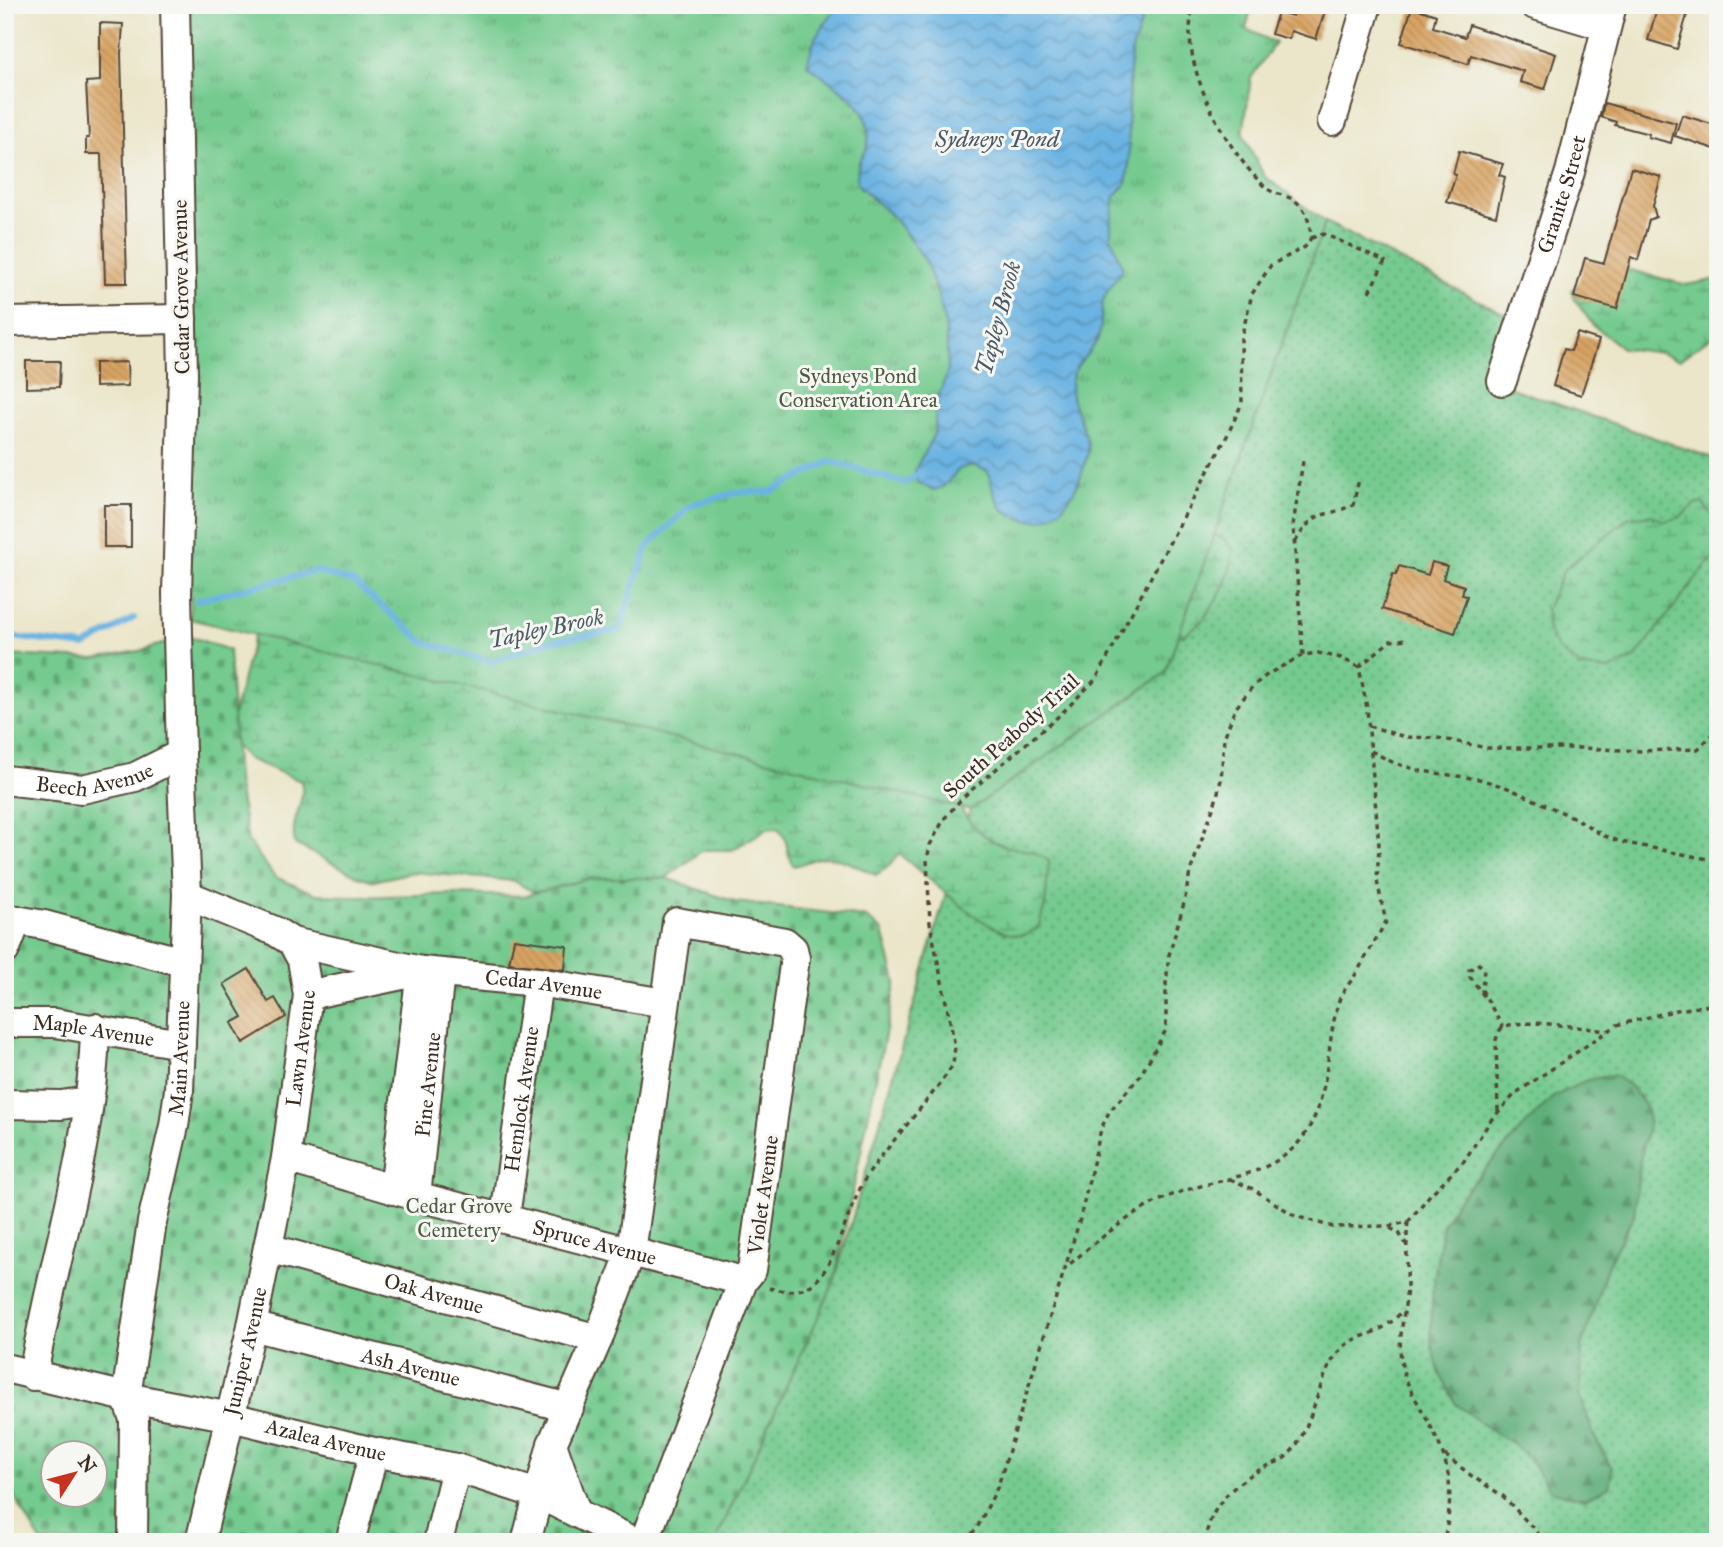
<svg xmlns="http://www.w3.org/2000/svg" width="1723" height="1547" font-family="'IM FELL Great Primer',serif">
<defs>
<pattern id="grass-dots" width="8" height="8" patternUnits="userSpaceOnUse" patternTransform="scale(1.75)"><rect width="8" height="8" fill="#74ca8f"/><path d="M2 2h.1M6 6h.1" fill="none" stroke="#60a474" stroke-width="1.8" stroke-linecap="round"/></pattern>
<pattern id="forest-firs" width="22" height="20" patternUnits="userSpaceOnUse" patternTransform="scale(1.75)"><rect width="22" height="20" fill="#5fae7a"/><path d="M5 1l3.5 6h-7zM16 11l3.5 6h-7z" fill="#508e63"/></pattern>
<pattern id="wetland-marsh" width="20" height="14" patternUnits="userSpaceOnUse" patternTransform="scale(1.75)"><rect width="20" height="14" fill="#74ca8f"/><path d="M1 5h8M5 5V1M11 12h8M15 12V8" fill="none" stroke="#60a474"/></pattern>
<pattern id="cemetery-stones" width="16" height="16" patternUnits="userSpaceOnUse" patternTransform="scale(1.75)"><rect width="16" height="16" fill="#74ca8f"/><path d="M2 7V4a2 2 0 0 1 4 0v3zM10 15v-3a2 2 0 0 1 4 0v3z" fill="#60a474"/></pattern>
<pattern id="park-tufts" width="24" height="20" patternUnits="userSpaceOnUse" patternTransform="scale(1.75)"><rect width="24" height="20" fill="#74ca8f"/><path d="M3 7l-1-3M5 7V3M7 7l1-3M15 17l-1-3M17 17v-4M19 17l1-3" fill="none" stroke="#60a474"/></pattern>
<pattern id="water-waves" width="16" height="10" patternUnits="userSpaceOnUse" patternTransform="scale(1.75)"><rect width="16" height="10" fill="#6ab3e2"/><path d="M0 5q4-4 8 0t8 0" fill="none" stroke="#5892b7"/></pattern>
<pattern id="building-back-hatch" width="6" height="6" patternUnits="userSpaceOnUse" patternTransform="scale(1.75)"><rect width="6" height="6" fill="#d9a463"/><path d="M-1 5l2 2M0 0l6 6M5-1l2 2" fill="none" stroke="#b18651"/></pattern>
</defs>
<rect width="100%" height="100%" fill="#f6f6f2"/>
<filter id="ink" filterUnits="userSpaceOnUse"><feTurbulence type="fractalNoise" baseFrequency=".0143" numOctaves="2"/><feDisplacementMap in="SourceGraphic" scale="14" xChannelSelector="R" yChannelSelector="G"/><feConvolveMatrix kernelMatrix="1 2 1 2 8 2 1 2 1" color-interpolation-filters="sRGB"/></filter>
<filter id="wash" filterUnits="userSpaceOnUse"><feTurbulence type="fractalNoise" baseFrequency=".00686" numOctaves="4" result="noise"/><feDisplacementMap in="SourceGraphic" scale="28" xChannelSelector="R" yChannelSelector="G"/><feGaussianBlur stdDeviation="1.57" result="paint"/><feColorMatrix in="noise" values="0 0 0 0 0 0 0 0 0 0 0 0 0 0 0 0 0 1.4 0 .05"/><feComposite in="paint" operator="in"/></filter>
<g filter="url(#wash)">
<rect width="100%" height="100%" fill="#ebe6ca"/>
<path fill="url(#grass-dots)" stroke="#587a56" stroke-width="2" d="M1325 222 1507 315 1488 380 1718 460V1542H715L834 1282 970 810 1165 673Z"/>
<path fill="url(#forest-firs)" stroke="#4d6c4c" stroke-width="2" d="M1614 1075 1630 1086 1646 1106 1649 1123 1639 1165 1634 1215 1608 1264 1582 1346 1580 1396 1595 1438 1612 1468 1609 1487 1584 1499 1550 1490 1531 1461 1512 1443 1494 1433 1456 1404 1440 1374 1431 1343 1432 1299 1438 1251 1443 1224 1458 1199 1525 1125 1553 1097 1587 1080Z"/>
<path fill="url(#wetland-marsh)" stroke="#587a56" stroke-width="2" d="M360 5H649L1201 527 1224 539 1233 549 1230 571 1218 598 1201 622 1184 635 1102 652 947 782C959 810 977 839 1009 847 1029 853 1028 846 1049 861L1045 905 1038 928C1033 930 1027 935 1023 935 992 941 924 873 899 854L889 866 876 875C859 868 838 854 819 858 809 860 803 865 793 866 785 852 791 844 778 828L767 829 732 850H703L647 892 549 901 514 881 413 872 374 881 358 876 295 844C289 818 307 803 301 781L248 759 232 743 231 724 254 635 249 626Z
M1630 270 1686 285 1718 279V332L1679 360 1661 353 1622 348 1593 325 1575 300 1572 290 1586 279Z
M1702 503 1718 521V554L1707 564 1635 658 1610 670 1582 668 1560 651 1548 632 1546 609 1564 570 1628 518 1652 515 1663 521 1679 518 1695 504Z"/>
<path fill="url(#cemetery-stones)" stroke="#587a56" stroke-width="2" fill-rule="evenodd" d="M189 636 229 650 237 781 248 841 275 877 316 894 355 897 453 894 524 896 591 878H666L735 902 865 917 883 931 896 982 834 1282 715 1542H41L5 1481V655L94 659 139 651ZM52 1452H94V1494H52Z"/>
<path fill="url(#park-tufts)" stroke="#587a56" stroke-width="2" d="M190 5H1252L1246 29 1275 43 1251 78 1243 134 1264 176 1325 222 1165 673 970 810 190 619 193 266Z"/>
<path fill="url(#water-waves)" stroke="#526e80" stroke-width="2" d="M838 5H1140L1142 20 1131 54 1128 109 1129 164 1126 183 1115 197 1111 222V236L1123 269C1117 278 1106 290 1103 301 1100 313 1103 326 1098 338 1092 353 1076 361 1072 378 1067 401 1084 423 1088 445 1090 451 1086 459 1084 466 1075 498 1052 533 1013 516 995 508 993 488 988 471L972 465 959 469 943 487 934 490 918 483 915 470 935 432 936 404 948 370 946 330 938 295 925 260 894 218 857 184C857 177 857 168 859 162 861 157 865 153 867 147 877 103 834 88 807 64L815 38Z"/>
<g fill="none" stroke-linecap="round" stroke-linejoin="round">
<path stroke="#6ab3e2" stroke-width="6" d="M197 600 316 571 353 582 424 642 491 662 546 642 619 630 648 546 691 505 737 492H770L831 461 905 483 923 471
M5 636 85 646 134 618"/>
</g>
<g id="blocks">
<path fill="url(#building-back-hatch)" d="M1297 5H1327L1316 39 1291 31 1289 39 1271 34 1278 12 1293 16Z
M1658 5H1690L1677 49 1648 40Z
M1412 7 1436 15 1433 27 1465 37 1469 25 1556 54 1545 89 1520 82 1523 71 1471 55 1468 64 1401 43Z
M100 23 123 24 121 54 127 283H105L101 154H86V138H89L86 82 100 81Z
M1604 103 1676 123 1671 143 1648 137 1649 134 1615 125 1616 122 1601 117Z
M1682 115 1718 126V150L1675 136Z
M1459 151 1503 164 1499 175 1505 177 1496 216 1447 202 1456 175 1453 174Z
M1631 168 1661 177 1653 206 1656 217 1649 220 1638 260 1631 257 1617 309 1574 297 1585 258 1604 263Z
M1577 333 1599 340 1581 395 1553 386 1564 349 1571 351Z
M26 361H60L59 387 26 388Z
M127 362 128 386 95 387V363Z
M104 505H131V547H104Z
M1432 562 1447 566 1443 579 1464 586 1462 595 1467 596 1455 633 1382 609 1393 574 1396 575 1399 566 1428 575Z
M514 939 567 946 565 970 509 963Z
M249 969 268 1002 275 998 286 1017 243 1043 232 1023 243 1017 224 984Z"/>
</g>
</g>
<g filter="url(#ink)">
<use href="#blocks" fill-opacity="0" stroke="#554638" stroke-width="2"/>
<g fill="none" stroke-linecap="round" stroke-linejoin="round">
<g stroke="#554638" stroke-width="32">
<g id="minor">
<path d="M1535 5 1605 26"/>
<path d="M1332 121 1367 5"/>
<path d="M5 322 182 319"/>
<path id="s1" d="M1502 381 1570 172 1612 5"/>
<path id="s2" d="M5 780 82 789 135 777 181 754"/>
<path id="s3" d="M187 895 275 931 292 942 421 971 538 982 665 1003"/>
<path d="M5 918 44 925 183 962"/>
<path d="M5 950 17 920"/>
<path d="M308 995 411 973"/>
<path id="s4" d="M5 1023H55L181 1044"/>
<path d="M5 1104 61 1105 88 1101"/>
<path id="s5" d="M286 1158 416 1196 743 1281"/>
<path d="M394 1190 421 971"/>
<path id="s6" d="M416 1196 440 973"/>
<path id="s7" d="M505 1217 538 982"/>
<path id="s8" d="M268 1248 598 1339"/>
<path id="s9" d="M252 1326 569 1408"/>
<path id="s10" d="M5 1368 126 1397 231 1417 374 1452 456 1468 538 1494 635 1542"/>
<path d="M33 1376C52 1260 93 1146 95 1028"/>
<path d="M552 1444 576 1512"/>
<path id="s11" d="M133 1542 134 1419 126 1397 152 1222 174 1126 179 1090 187 895 181 754 177 594 183 374 175 5"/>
<path id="s12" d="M200 1542 252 1326 286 1158 308 995 302 960 292 942"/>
<path d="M350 1542 374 1452"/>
<path d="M438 1542 456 1468"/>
<path d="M526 1542 552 1444 598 1339 631 1252 677 922 785 942 793 949 795 958 752 1270 743 1281 644 1542"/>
</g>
</g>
<path stroke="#554638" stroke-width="3.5" stroke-dasharray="5 5" stroke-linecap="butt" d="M1311 238 1324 234 1385 261 1368 294
M1295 542C1318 506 1320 520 1353 505L1359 479
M1303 655 1293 525 1303 461
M1359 667 1390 641 1407 639
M1369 726 1405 737 1438 738 1487 748H1581L1641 751 1698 749 1718 729
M1371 751 1394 763 1421 771 1479 779 1508 788 1577 819 1602 835 1621 842 1718 861
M1484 996 1470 977 1469 970 1479 964 1484 969 1482 990 1503 1028
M1498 1111 1496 1040C1497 1037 1498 1033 1500 1030 1513 1015 1587 1029 1607 1031
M1230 1179 1253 1189 1295 1216 1333 1227 1389 1226 1408 1222 1429 1196 1464 1161 1491 1120 1516 1093 1617 1025 1677 1010 1718 1004
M1408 1222C1405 1247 1409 1272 1406 1297 1404 1320 1397 1342 1402 1366 1405 1383 1416 1399 1424 1414 1451 1462 1455 1487 1444 1542
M1390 1228 1399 1233 1406 1244
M769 1288C783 1292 804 1293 815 1282 837 1262 848 1206 867 1176 894 1137 927 1104 953 1065L955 1046 930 923 927 860 930 845 944 819 962 798 1061 714 1096 679 1227 436 1242 403 1241 338 1252 294 1271 265 1305 247 1311 238C1310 220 1305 202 1285 196 1276 193 1269 192 1262 184 1228 150 1193 87 1190 37 1190 27 1191 16 1191 5
M1445 1455 1473 1477 1503 1496 1546 1542
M965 1542 977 1528 998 1486 1080 1219 1101 1129 1109 1112 1140 1076 1166 1030V983L1169 955 1184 903 1190 872 1216 800 1221 780 1224 738 1235 709 1253 686 1268 674 1303 655 1318 653 1341 658 1359 667 1367 708 1379 845 1377 881 1386 922C1375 940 1365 959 1354 977 1348 985 1340 995 1338 1004 1325 1048 1331 1099 1303 1137 1271 1180 1215 1177 1170 1196 1130 1212 1097 1241 1065 1268
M1205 1542C1209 1507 1232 1485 1261 1469 1270 1464 1282 1462 1289 1454 1315 1428 1316 1376 1341 1349 1351 1339 1362 1337 1374 1332 1386 1327 1395 1320 1403 1310"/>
<use href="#minor" stroke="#fff" stroke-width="28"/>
</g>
</g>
<g text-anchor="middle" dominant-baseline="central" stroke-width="6" stroke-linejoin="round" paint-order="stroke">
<g font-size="21" fill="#3b2a1e" stroke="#f6f6f2">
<text stroke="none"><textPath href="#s1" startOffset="196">Granite Street</textPath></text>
<text transform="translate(181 287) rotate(-91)">Cedar Grove Avenue</text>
<text transform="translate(1011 736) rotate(-42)">South Peabody Trail</text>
<text stroke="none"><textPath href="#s2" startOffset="91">Beech Avenue</textPath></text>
<text stroke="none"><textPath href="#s3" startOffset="371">Cedar Avenue</textPath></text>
<text stroke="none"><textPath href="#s4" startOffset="89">Maple Avenue</textPath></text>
<text stroke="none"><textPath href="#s12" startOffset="504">Lawn Avenue</textPath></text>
<text stroke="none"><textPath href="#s11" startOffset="490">Main Avenue</textPath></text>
<text stroke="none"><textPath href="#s6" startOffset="112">Pine Avenue</textPath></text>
<text stroke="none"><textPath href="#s7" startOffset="119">Hemlock Avenue</textPath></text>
<text transform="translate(763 1195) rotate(-82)">Violet Avenue</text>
<text stroke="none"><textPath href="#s5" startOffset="320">Spruce Avenue</textPath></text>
<text stroke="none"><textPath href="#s8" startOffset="172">Oak Avenue</textPath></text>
<text stroke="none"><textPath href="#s12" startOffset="196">Juniper Avenue</textPath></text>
<text stroke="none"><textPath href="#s9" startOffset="164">Ash Avenue</textPath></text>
<text stroke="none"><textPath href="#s10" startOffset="329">Azalea Avenue</textPath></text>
</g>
<g font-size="21" fill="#4c5a40" stroke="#f6f6f2">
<text x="858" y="376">Sydneys Pond<tspan x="858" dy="24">Conservation Area</tspan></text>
<text x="459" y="1206">Cedar Grove<tspan x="459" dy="24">Cemetery</tspan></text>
</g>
<g font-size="23" font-style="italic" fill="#4b5a63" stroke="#f6f6f2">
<text x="997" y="139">Sydneys Pond</text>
<text transform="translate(998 318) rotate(-75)">Tapley Brook</text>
<text transform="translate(546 628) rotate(-12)">Tapley Brook</text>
</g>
</g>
<rect width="1723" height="1547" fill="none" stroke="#f6f6f2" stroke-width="28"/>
<g transform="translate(74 1474) rotate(54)"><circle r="33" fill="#f6f6f2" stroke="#aba49d" stroke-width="2"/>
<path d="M0-5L12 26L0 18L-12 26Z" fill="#c8321e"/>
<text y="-10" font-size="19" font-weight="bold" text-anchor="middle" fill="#3b2a1e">N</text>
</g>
</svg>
